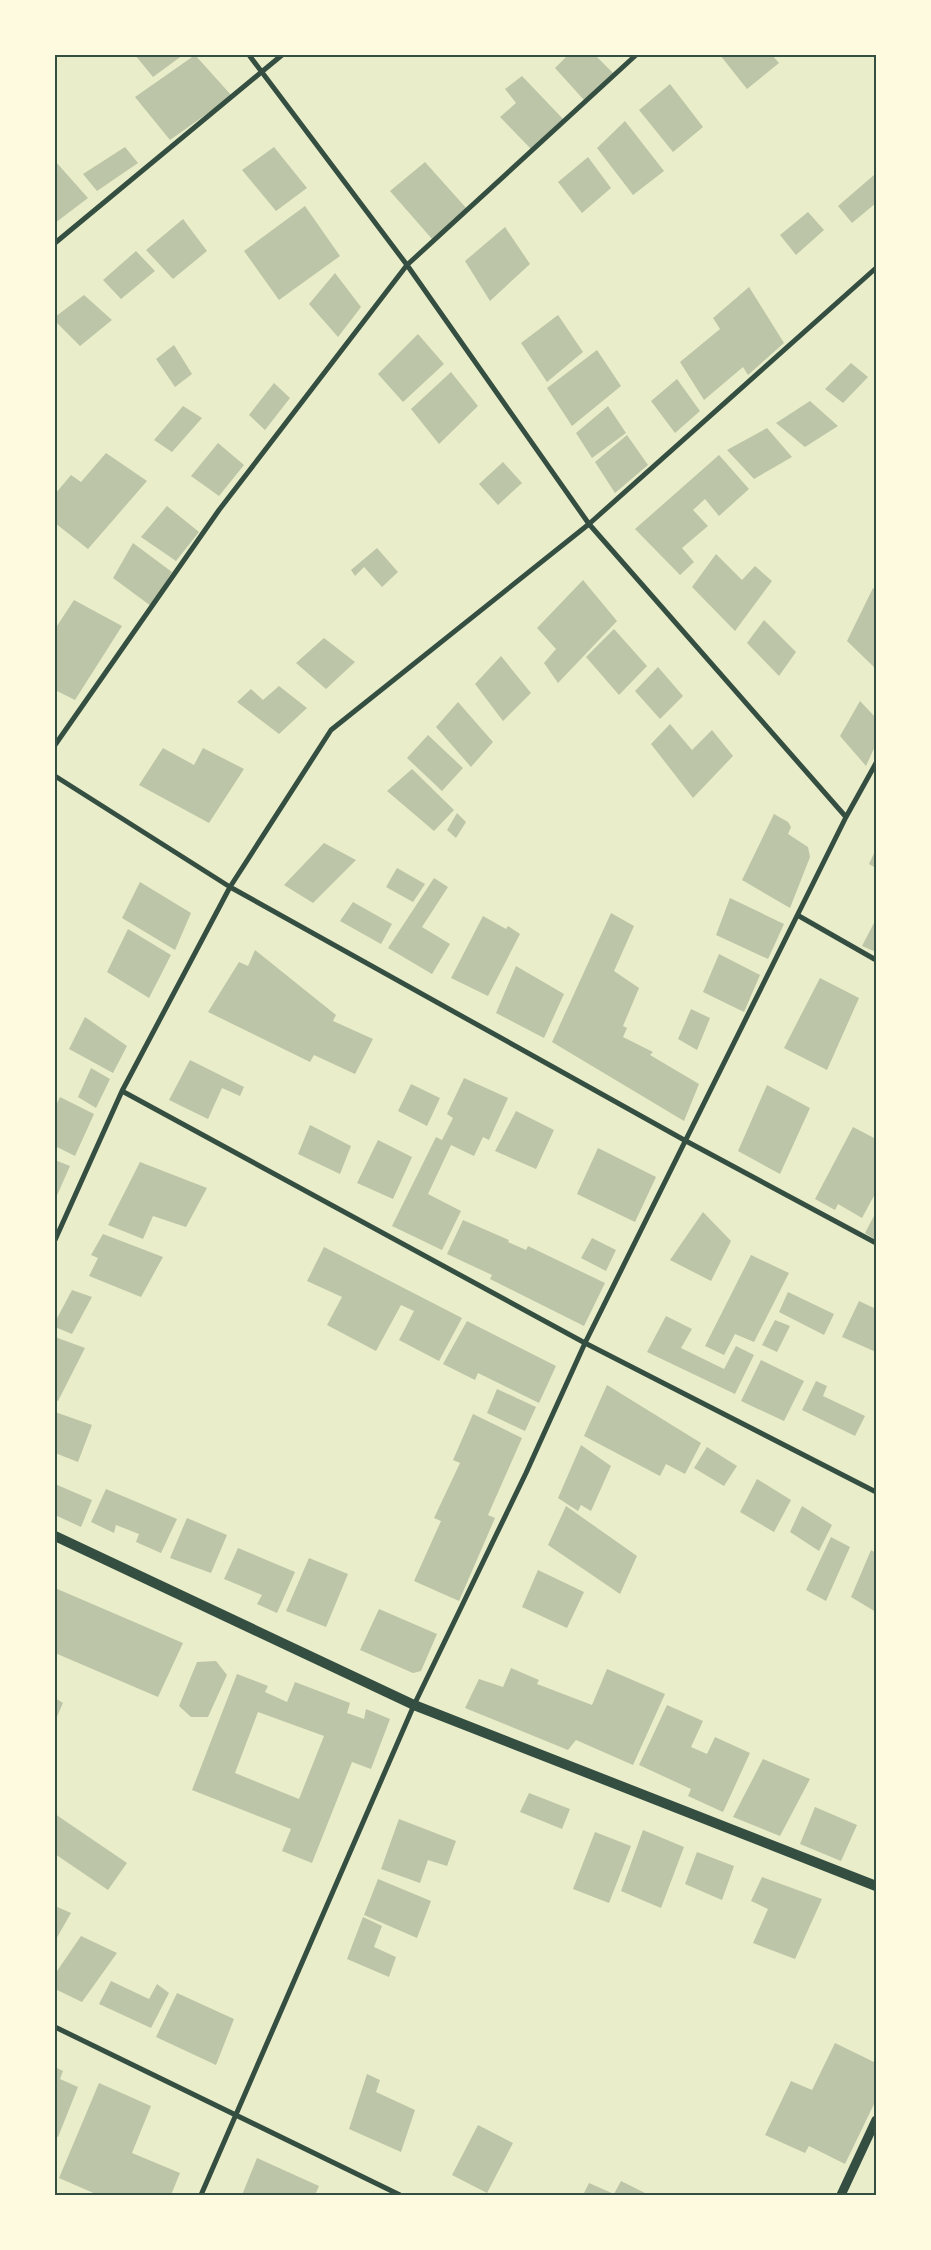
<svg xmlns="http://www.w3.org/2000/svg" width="931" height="2250" font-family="'Public Sans',sans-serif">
<rect width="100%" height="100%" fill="#e9edc9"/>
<path fill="#bcc5a7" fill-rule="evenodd" d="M135 55H183L153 77Z
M195 55 232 96 170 140 135 97Z
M568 55H595L614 74 584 100 555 68Z
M720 55H772L779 63 747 89Z
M522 76 563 119 531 149 500 117 516 103 505 89Z
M670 84 703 127 673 152 639 110Z
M625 121 664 171 633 195 597 148Z
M125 147 138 163 97 191 83 174Z
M274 147 307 188 276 211 242 170Z
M588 157 611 188 582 213 558 182Z
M55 161 88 198 55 223Z
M425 162 467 209 432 239 390 191Z
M874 175 876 178V203L852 223 838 206Z
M305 206 340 256 279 300 244 251Z
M808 212 824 230 796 255 780 235Z
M183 219 207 251 173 279 146 250Z
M505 227 530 264 490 301 465 261Z
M136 251 155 271 121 299 103 280Z
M335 273 361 307 338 337 309 304Z
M749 287 784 343 748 375 743 367 704 400 680 362 720 329 713 318Z
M84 295 112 320 80 346 55 321V317Z
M558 315 583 352 547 382 521 343Z
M418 334 444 364 403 402 378 374Z
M174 345 192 374 175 387 156 359Z
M597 350 621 386 572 426 547 388Z
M851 363 868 377 843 403 825 389Z
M451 372 478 406 439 444 411 409Z
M677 379 700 411 675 433 651 401Z
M274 383 290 398 265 430 249 415Z
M810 401 838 426 805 447 776 423Z
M183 406 202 418 172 452 154 440Z
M608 406 626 433 592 458 576 433Z
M767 428 792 457 754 479 727 450Z
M627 435 648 465 615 493 595 462Z
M218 443 244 465 219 496 191 476Z
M106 453 147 481 88 549 55 523V494L71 475 81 482Z
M719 455 749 489 719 516 705 499 693 510 708 526 682 548 694 562 680 575 635 529Z
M503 462 522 483 498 505 479 484Z
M167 506 199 532 176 561 141 537Z
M133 543 172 572 151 606 113 578Z
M377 548 398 572 382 587 364 567 355 576 351 570Z
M716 554 742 580 755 566 772 581 735 631 692 587Z
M583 580 617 621 558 683 544 663 556 649 537 628Z
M873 588 876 590V669L847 641Z
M74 600 122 626 75 700 55 690V629Z
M764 620 796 652 779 676 747 643Z
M614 629 647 666 619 695 586 657Z
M324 638 355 662 326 689 296 663Z
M501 656 531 693 503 721 475 684Z
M658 667 683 696 660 719 635 691Z
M279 686 307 708 279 734 237 702 251 689 263 700Z
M860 701 876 718V744L866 766 840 736Z
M458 702 493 742 471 767 436 727Z
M670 724 692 750 712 730 733 756 693 798 651 744Z
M428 735 463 768 442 791 407 758Z
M163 748 194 765 203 748 244 769 209 823 139 785Z
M412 769 454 810 434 831 387 791Z
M457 813 466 822 456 838 447 830Z
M774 814 788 822 791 827 788 834 808 847 810 857 790 908 742 880Z
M324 843 356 860 313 903 284 885Z
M876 849V868L869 864Z
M397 868 425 884 413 902 386 887Z
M434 878 448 887 422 927 450 944 432 974 388 948Z
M140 882 191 913 175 950 122 918Z
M730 898 784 924 768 959 716 935Z
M353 902 392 924 381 944 340 921Z
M611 913 634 926 614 971 639 988 623 1026 627 1028 623 1037 653 1052 650 1055 699 1084 684 1121 552 1042Z
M483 916 506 929 508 926 520 934 488 996 451 978Z
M876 919V952L862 946Z
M128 929 171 955 149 998 107 972Z
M255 950 336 1015 333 1021 373 1039 355 1074 314 1055 310 1062 208 1012 239 962 248 966Z
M719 954 760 975 744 1012 703 992Z
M516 966 564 994 544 1038 496 1013Z
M820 978 859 998 827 1070 784 1048Z
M691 1009 710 1018 697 1050 678 1039Z
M85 1017 127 1046 113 1073 69 1049Z
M190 1060 244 1087 240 1096 222 1088 208 1119 169 1100Z
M91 1068 110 1079 96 1108 78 1097Z
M464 1078 508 1098 489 1140 483 1137 474 1156 451 1145 428 1194 461 1211 442 1250 392 1226 436 1137 442 1140 453 1118 447 1114Z
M411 1084 440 1098 427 1126 398 1111Z
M767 1085 810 1108 780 1174 738 1151Z
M60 1097 94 1114 75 1156 55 1146V1107Z
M516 1111 554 1130 536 1169 495 1151Z
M310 1125 351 1146 340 1174 298 1154Z
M853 1127 876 1139V1192L862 1218 838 1204 835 1210 815 1199Z
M378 1140 412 1157 393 1199 357 1183Z
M598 1148 656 1177 635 1222 577 1194Z
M55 1160 70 1166 55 1200Z
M140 1162 207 1188 186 1227 153 1216 143 1239 108 1225Z
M703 1212 731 1241 711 1281 670 1260Z
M876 1212V1240L865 1233Z
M463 1220 509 1240 508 1242 526 1250 528 1246 605 1283 584 1326 490 1279 492 1275 447 1254Z
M103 1234 163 1257 141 1297 89 1276 98 1258 91 1255Z
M592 1238 616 1250 606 1271 581 1258Z
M324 1247 462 1318 439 1361 399 1340 414 1311 401 1305 376 1351 327 1325 342 1297 307 1281Z
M751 1255 789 1273 754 1342 735 1334 724 1355 705 1346Z
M72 1290 92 1297 72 1334 55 1327V1322Z
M788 1292 834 1314 824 1335 779 1312Z
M859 1301 876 1309V1352L842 1337Z
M666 1316 692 1329 681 1348 724 1369 736 1346 754 1355 735 1394 647 1352Z
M775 1320 790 1326 777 1352 762 1345Z
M467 1321 556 1366 539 1403 478 1373 475 1380 443 1364Z
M55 1337 85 1348 58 1401 55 1400Z
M761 1360 804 1381 784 1421 741 1401Z
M816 1381 827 1386 823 1396 865 1416 855 1436 802 1410Z
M607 1385 701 1443 685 1474 666 1464 660 1476 584 1436Z
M497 1389 536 1407 525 1431 487 1413Z
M55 1412 92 1425 78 1462 55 1453Z
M473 1414 522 1438 488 1515 495 1518 459 1601 414 1581 441 1521 434 1518 460 1463 453 1460Z
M581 1445 611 1466 591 1511 581 1505 578 1511 558 1498Z
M707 1447 737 1466 724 1486 694 1468Z
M757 1479 791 1500 774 1532 740 1512Z
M55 1484 92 1500 81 1527 55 1515Z
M106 1489 177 1519 161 1553 136 1542 139 1534 116 1525 114 1533 91 1522Z
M566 1506 637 1556 620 1594 548 1545Z
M802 1506 832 1525 819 1551 790 1532Z
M187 1518 227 1535 211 1573 170 1558Z
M831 1537 850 1547 826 1601 806 1590Z
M238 1548 295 1572 277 1613 257 1604 262 1595 224 1579Z
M871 1550 876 1553V1612L851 1597Z
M309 1558 348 1574 326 1627 286 1611Z
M538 1570 584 1592 567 1628 522 1607Z
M55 1588 183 1643 158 1697 55 1653Z
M379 1609 437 1634 421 1671 413 1673 360 1650Z
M216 1661 227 1675 208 1717H191L179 1706 197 1662Z
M511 1668 539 1680 537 1684 592 1705 607 1669 665 1694 633 1765 576 1740 568 1750 465 1708 479 1679 503 1687Z
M237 1674 268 1686 265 1692 287 1702 295 1682 350 1703 347 1713 364 1719 366 1709 390 1719 371 1769 352 1762 312 1863 282 1851 291 1829 192 1790ZM258 1712 324 1736 299 1799 235 1773Z
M55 1698 63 1703 55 1721Z
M667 1705 703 1721 691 1747 707 1754 715 1737 750 1753 723 1812 688 1796 691 1789 639 1765Z
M763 1759 810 1779 780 1836 733 1817Z
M529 1793 570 1809 562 1829 520 1812Z
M815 1807 857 1825 841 1861 800 1844Z
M55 1814 127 1863 108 1890 55 1854Z
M399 1819 456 1841 447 1866 428 1860 420 1883 381 1869Z
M643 1830 684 1847 661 1908 621 1891Z
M595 1832 631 1846 609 1903 573 1889Z
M697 1852 734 1866 722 1900 685 1884Z
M762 1877 822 1899 795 1959 753 1943 768 1909 751 1901Z
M378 1879 431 1901 417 1938 364 1915Z
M55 1906 71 1913 55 1941Z
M363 1917 382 1926 374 1947 396 1957 389 1977 347 1959Z
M81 1936 117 1953 82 2002 55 1989V1974Z
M111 1981 149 1999 157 1984 169 1993 151 2028 99 2004Z
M177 1993 234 2019 216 2065 156 2037Z
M835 2043 876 2063V2100L845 2164 809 2146 805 2153 765 2135 791 2081 812 2090Z
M55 2067 63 2071 60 2079 78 2087 58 2137 55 2136Z
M367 2074 380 2080 376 2092 415 2110 401 2152 349 2129Z
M99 2083 151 2106 132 2153 180 2173 171 2195H98L59 2178Z
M478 2125 513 2143 487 2193 452 2175Z
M257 2158 319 2186 315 2195H242Z
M621 2181 649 2195H583L589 2183 614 2194Z"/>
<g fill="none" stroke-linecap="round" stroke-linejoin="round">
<path stroke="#344e41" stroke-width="5" d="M249 55 407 265 589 524 846 817
M55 243 282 55
M55 745 219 510 407 265 636 55
M55 776 230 887 686 1141 876 1243
M799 916 876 960
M122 1091 585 1343 876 1492
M55 1240 122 1091 230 887 331 730 589 524 876 268
M55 2027 400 2195
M201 2195 414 1705 526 1473 585 1343 846 817 876 763"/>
<path stroke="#344e41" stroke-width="9" d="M841 2195 876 2120"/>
<path stroke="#344e41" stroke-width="10" d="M55 1536 414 1705 876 1886"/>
</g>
<rect width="931" height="2250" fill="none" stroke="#fefae0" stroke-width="112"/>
<rect x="56" y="56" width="819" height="2138" fill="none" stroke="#344e41" stroke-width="2"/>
</svg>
